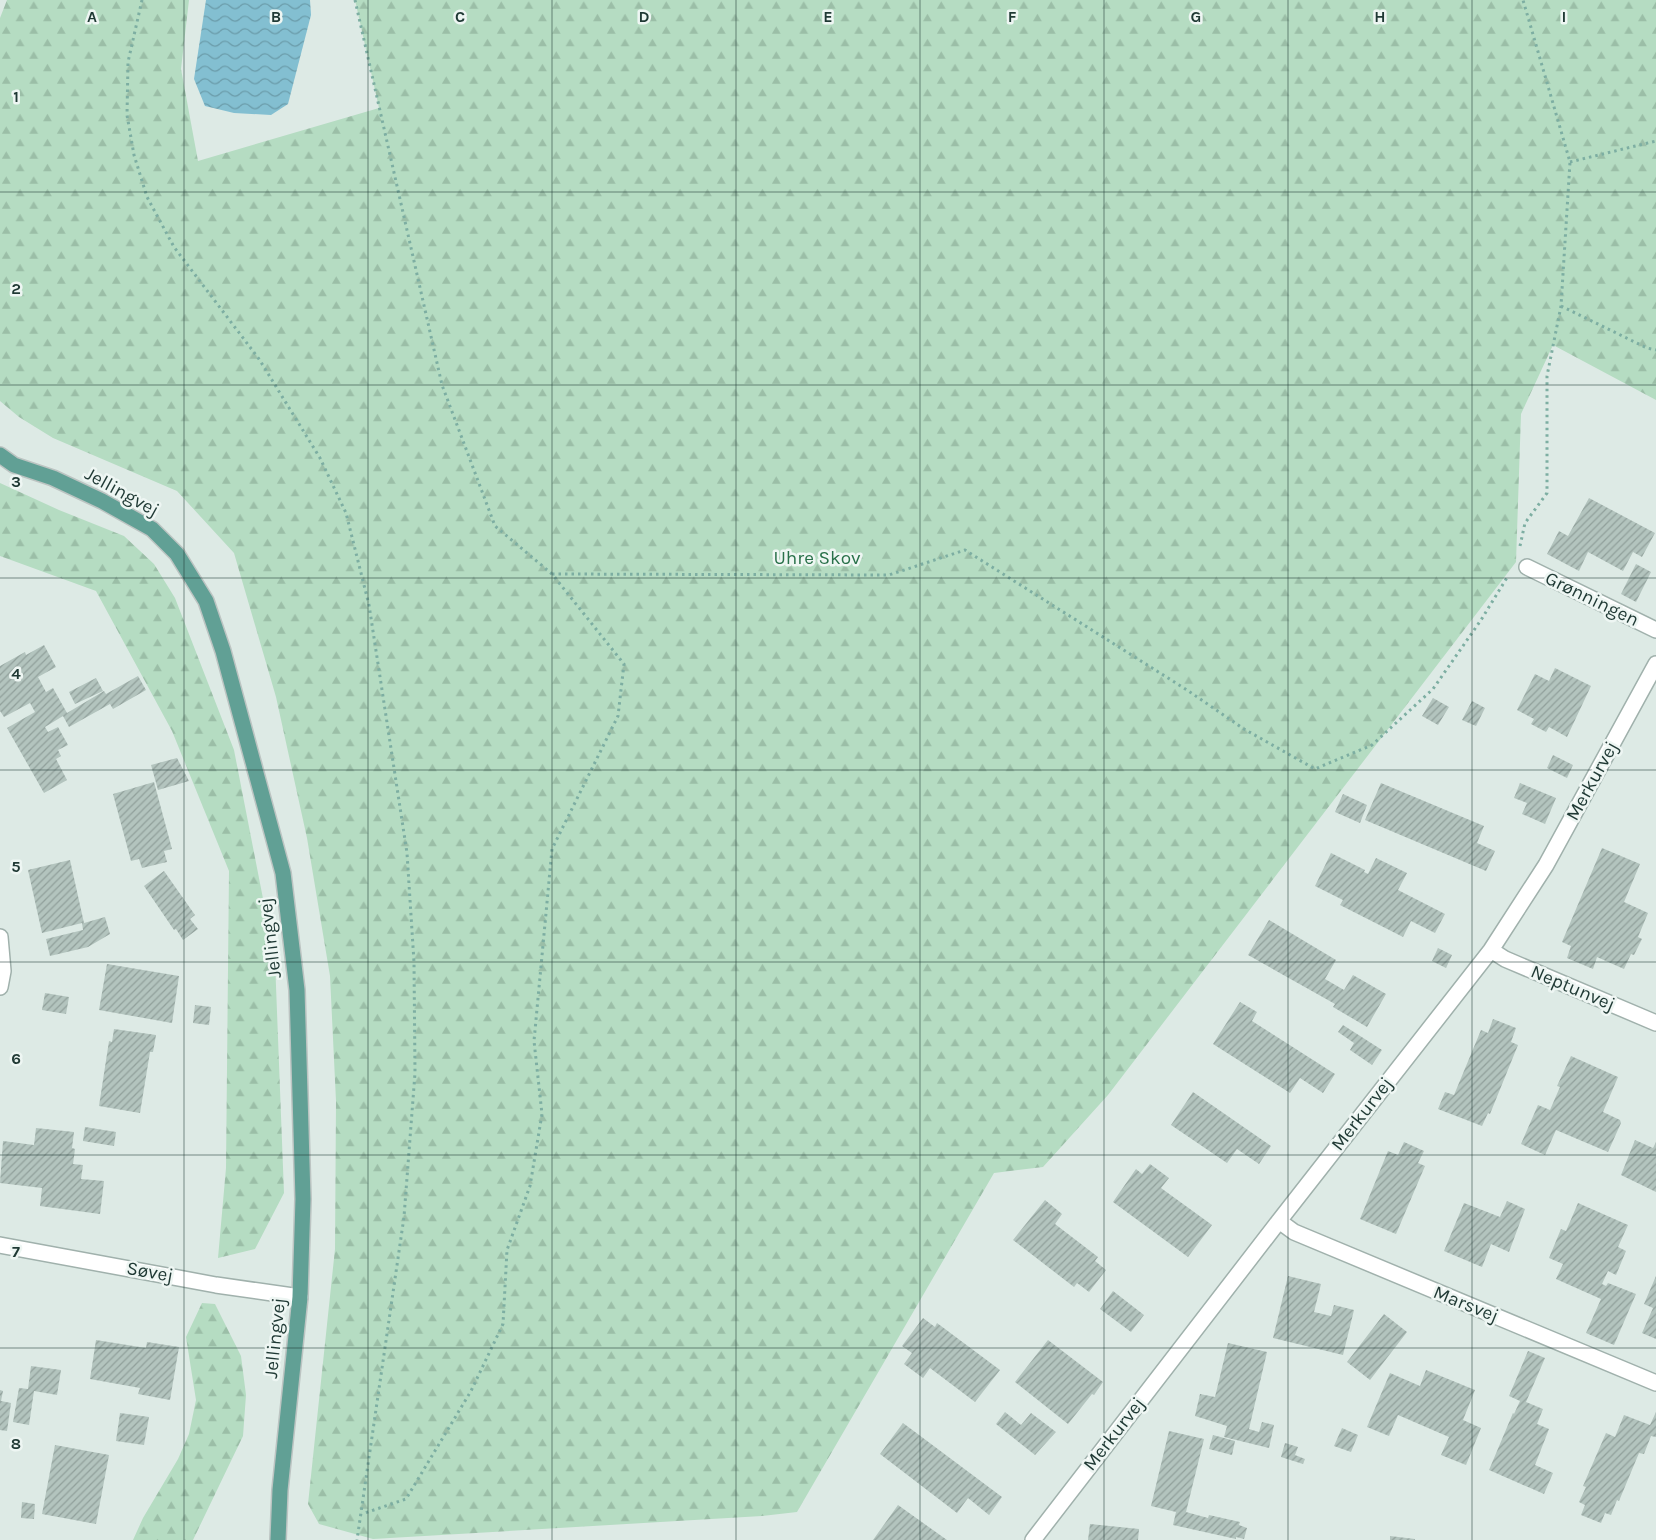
<svg xmlns="http://www.w3.org/2000/svg" width="1656" height="1540" font-family="Karla,sans-serif">
<defs>
<pattern id="forest-firs" width="22" height="20" patternUnits="userSpaceOnUse" patternTransform="scale(1.25)"><rect width="22" height="20" fill="#b5dcc2"/><path d="M5 1l3.5 6h-7zM16 11l3.5 6h-7z" fill="#9bbea7"/></pattern>
<pattern id="water-waves" width="16" height="10" patternUnits="userSpaceOnUse" patternTransform="scale(1.25)"><rect width="16" height="10" fill="#83bfd1"/><path d="M0 5q4-4 8 0t8 0" fill="none" stroke="#6b9caa"/></pattern>
<pattern id="building-hatch" width="6" height="6" patternUnits="userSpaceOnUse" patternTransform="scale(1.25)"><rect width="6" height="6" fill="#b3c4be"/><path d="M-1 1l2-2M0 6l6-6M5 7l2-2" fill="none" stroke="#91a09b"/></pattern>
</defs>
<rect width="100%" height="100%" fill="#ddeae5"/>
<path fill="url(#forest-firs)" d="M7 0H189L181 69 198 161 379 108 355 0H1656V400L1553 345 1521 414 1516 562 1108 1095 1043 1167 994 1173 797 1512 762 1516 373 1539 319 1524 308 1504 335 1249 336 1101 330 976 307 838 276 697 234 553 177 491 53 438 19 417 0 401V18Z
M0 483 59 510 124 536 154 564 175 598 234 750 275 960 284 1193 255 1249 218 1258 226 1168 229 871 172 731 96 591 0 556Z
M202 1303 215 1304 241 1356 246 1395 243 1436 193 1540H133L143 1518 178 1459 189 1434 196 1400 186 1337Z"/>
<path fill="url(#water-waves)" d="M206 0H310L311 15 288 104 271 115 234 113 205 106 194 79Z"/>
<path fill="url(#building-hatch)" d="M1589 498 1655 533 1642 557 1633 552 1623 571 1588 552 1579 571 1547 554 1559 531 1568 536Z
M1636 564 1651 572 1636 602 1621 594Z
M44 645 56 667 38 677 46 692 53 688 67 713 104 691 106 694 138 676 146 690 113 709 110 704 69 727 63 716 45 727 48 732 58 727 68 745 58 750 61 756 56 759 67 780 44 793 7 728 35 712 30 703 4 717 0 711V666L25 652 26 655Z
M1555 668 1591 686 1567 737 1549 727 1546 732 1531 724 1534 719 1517 710 1535 674 1549 681Z
M96 678 103 691 75 704 69 692Z
M1433 698 1449 707 1438 725 1422 716Z
M1472 701 1485 708 1476 726 1462 720Z
M1553 755 1573 765 1567 778 1547 768Z
M177 758 189 781 158 790 151 765Z
M154 782 172 849 164 851 167 862 142 868 139 859 131 861 113 794Z
M1381 783 1484 826 1477 843 1495 851 1486 871 1365 820Z
M1520 783 1556 798 1545 824 1522 814 1527 803 1514 798Z
M1343 794 1367 805 1360 823 1335 812Z
M1602 848 1640 864 1624 902 1648 913 1638 937 1642 939 1634 955 1631 954 1624 969 1597 957 1593 969 1567 958 1571 946 1562 942Z
M1331 853 1365 870 1364 872 1368 874 1376 858 1407 873 1398 890 1445 914 1435 933 1411 921 1403 937 1340 905 1343 900 1315 886Z
M70 860 84 923 105 917 110 934 88 947 50 956 46 939 83 930 82 923 42 933 28 870Z
M164 871 195 915 190 919 198 929 183 940 176 929 174 930 144 886Z
M1269 920 1336 960 1325 979 1344 990 1353 975 1386 994 1367 1027 1333 1007 1335 1004 1248 955Z
M1438 948 1452 955 1446 968 1432 961Z
M107 964 179 976 172 1023 99 1010Z
M45 993 69 997 66 1014 42 1010Z
M1240 1002 1257 1012 1252 1021 1335 1074 1323 1093 1300 1078 1290 1093 1213 1044Z
M195 1005 211 1007 209 1025 193 1023Z
M1493 1019 1516 1028 1511 1042 1518 1045 1490 1114 1488 1113 1482 1126 1438 1109 1445 1092 1454 1095 1481 1030 1488 1033Z
M1343 1025 1382 1050 1372 1065 1350 1050 1354 1043 1338 1032Z
M114 1029 156 1035 153 1052H150L140 1113 99 1106 109 1041 112 1042Z
M1571 1056 1618 1077 1603 1112 1620 1120 1621 1123 1608 1152 1556 1130 1545 1155 1521 1144 1538 1105 1550 1110 1560 1087 1557 1086Z
M1193 1092 1271 1146 1259 1164 1237 1149 1227 1163 1171 1125Z
M85 1127 116 1132 114 1146 83 1141Z
M36 1128 74 1132 72 1148 75 1149 73 1164 83 1165 81 1179 104 1181 100 1214 40 1206 42 1188 0 1183 3 1141 34 1145Z
M1635 1140 1653 1148 1656 1142V1192L1621 1175Z
M1404 1142 1424 1151 1418 1163 1425 1166 1396 1234 1360 1219 1388 1151 1398 1155Z
M1150 1164 1169 1178 1161 1188 1212 1225 1188 1257 1113 1202 1136 1169 1142 1174Z
M1045 1200 1062 1214 1055 1224 1098 1257 1095 1261 1106 1270 1089 1292 1077 1283 1074 1287 1013 1240Z
M1507 1201 1525 1209 1509 1252 1491 1244 1482 1267 1444 1251 1464 1203 1500 1217Z
M1578 1203 1628 1225 1618 1247 1626 1251 1616 1275 1608 1271 1602 1284 1606 1286 1608 1283 1636 1294 1614 1345 1586 1333 1601 1299 1556 1279 1563 1264 1549 1258 1561 1229 1566 1231Z
M1288 1276 1321 1284 1314 1312 1331 1316 1334 1305 1354 1310 1343 1355 1273 1338Z
M1656 1276V1339L1642 1333 1653 1308 1644 1304Z
M1113 1291 1144 1315 1131 1332 1100 1309Z
M1384 1314 1407 1332 1370 1380 1347 1362Z
M923 1318 935 1327 937 1323 1000 1370 975 1402 930 1368 923 1378 904 1364 912 1353 902 1346Z
M96 1340 146 1348 147 1342 179 1347 170 1400 138 1394 140 1388 90 1379Z
M1048 1340 1103 1382 1094 1395 1092 1394 1068 1424 1015 1382Z
M1228 1343 1267 1352 1249 1429 1259 1432 1262 1422 1274 1425 1269 1448 1224 1437 1227 1426 1195 1416 1200 1394 1215 1397Z
M1528 1351 1545 1358 1526 1402 1543 1409 1537 1424 1549 1429 1535 1465 1553 1473 1544 1494 1489 1470 1513 1413 1514 1414 1520 1401 1509 1396Z
M31 1366 61 1370 57 1395 34 1391 29 1425 13 1422 19 1388 28 1389Z
M1426 1370 1475 1390 1463 1420 1481 1428 1466 1465 1441 1455 1449 1437 1398 1415 1389 1436 1367 1427 1390 1373 1420 1386Z
M0 1390 3 1391 1 1401 11 1403 7 1431 0 1430Z
M1005 1412 1021 1425 1031 1413 1056 1432 1035 1455 996 1424Z
M1656 1412V1437L1651 1436 1644 1454 1639 1453 1619 1501 1617 1500 1611 1515 1605 1513 1601 1523 1581 1515 1585 1505 1579 1502 1586 1487 1583 1486 1606 1433 1615 1437 1624 1415 1650 1425Z
M120 1413 149 1417 144 1445 116 1441Z
M903 1423 1002 1497 989 1515 968 1498 957 1513 880 1454Z
M1342 1428 1358 1435 1351 1452 1334 1446Z
M1169 1431 1204 1439 1186 1512 1208 1518 1209 1515 1240 1522 1239 1525 1247 1528 1244 1539 1236 1537V1539L1173 1525 1176 1512 1151 1506Z
M1213 1435 1235 1441 1232 1455 1209 1449Z
M1285 1443 1298 1447 1295 1455 1305 1459 1303 1464 1281 1457Z
M55 1445 109 1455 96 1524 42 1514Z
M22 1502 35 1504 34 1519 21 1518Z
M898 1505 947 1540H873Z
M1090 1524 1139 1529 1138 1540H1088Z
M1390 1536 1415 1539V1540H1390Z"/>
<g fill="none" stroke-linecap="round" stroke-linejoin="round">
<g stroke="#a0b1ac" stroke-width="18">
<path id="minor" d="M1527 567 1656 630
M0 937 3 971 0 987
M1491 950 1505 959 1656 1023
M1279 1221 1294 1232 1656 1383
M0 1245 216 1285 300 1297
M1033 1540 1279 1221 1491 950 1546 865 1656 664"/>
</g>
<g stroke="#bcc4c2" stroke-width="18">
<path id="major" d="M0 455 14 465 53 478 102 501 152 529 177 554 206 601 223 651 283 873 297 990 303 1199 300 1297 280 1490 278 1540"/>
</g>
<path stroke="#7daea2" stroke-width="3" stroke-dasharray="2.5 4" stroke-linecap="butt" d="M142 0 128 62 127 115 134 155 147 197 174 247 259 359 320 458 346 513 369 605 407 853 414 962 415 1073 404 1217 357 1540
M355 0 442 385 495 526 552 574 624 664 618 716 552 849 534 1041 542 1114 530 1186 507 1250 503 1324 471 1391 406 1499 362 1514
M1570 162 1656 141
M1561 306 1647 348 1656 350
M1520 546 1525 523 1547 493V376L1561 306 1570 162 1523 0
M552 574 889 575 965 550 1187 690 1244 729 1315 769 1372 745 1433 689 1481 620 1508 576"/>
<use href="#minor" stroke="#fff" stroke-width="15"/>
<use href="#major" stroke="#61a095" stroke-width="15"/>
</g>
<path fill="none" stroke="#1f3934" stroke-width="1" stroke-opacity="0.55" d="M184 0V1540M368 0V1540M552 0V1540M736 0V1540M920 0V1540M1104 0V1540M1288 0V1540M1472 0V1540M0 192H1656M0 385H1656M0 578H1656M0 770H1656M0 962H1656M0 1155H1656M0 1348H1656"/>
<g text-anchor="middle" dominant-baseline="central" stroke-width="5" stroke-linejoin="round" paint-order="stroke">
<g font-size="19" fill="#1f3934" stroke="#eef6f3">
<text transform="translate(122 492) rotate(29)">Jellingvej</text>
<text transform="translate(1592 599) rotate(26)">Grønningen</text>
<text transform="translate(1592 781) rotate(-61)">Merkurvej</text>
<text transform="translate(270 938) rotate(-97)">Jellingvej</text>
<text transform="translate(1573 988) rotate(23)">Neptunvej</text>
<text transform="translate(1362 1114) rotate(-52)">Merkurvej</text>
<text transform="translate(150 1272) rotate(10)">Søvej</text>
<text transform="translate(1466 1304) rotate(22)">Marsvej</text>
<text transform="translate(275 1338) rotate(-84)">Jellingvej</text>
<text transform="translate(1114 1434) rotate(-52)">Merkurvej</text>
</g>
<g font-size="19" fill="#29714a" stroke="#eef6f3">
<text x="817" y="558">Uhre Skov</text>
</g>
</g>
<g font-size="16" text-anchor="middle" font-weight="bold" fill="#1f3934" stroke="#eef6f3" stroke-width="5" stroke-linejoin="round" paint-order="stroke">
<text x="92" y="22">A</text>
<text x="276" y="22">B</text>
<text x="460" y="22">C</text>
<text x="644" y="22">D</text>
<text x="828" y="22">E</text>
<text x="1012" y="22">F</text>
<text x="1196" y="22">G</text>
<text x="1380" y="22">H</text>
<text x="1564" y="22">I</text>
<text x="16" y="102">1</text>
<text x="16" y="294">2</text>
<text x="16" y="487">3</text>
<text x="16" y="679">4</text>
<text x="16" y="872">5</text>
<text x="16" y="1064">6</text>
<text x="16" y="1257">7</text>
<text x="16" y="1449">8</text>
</g>
</svg>
